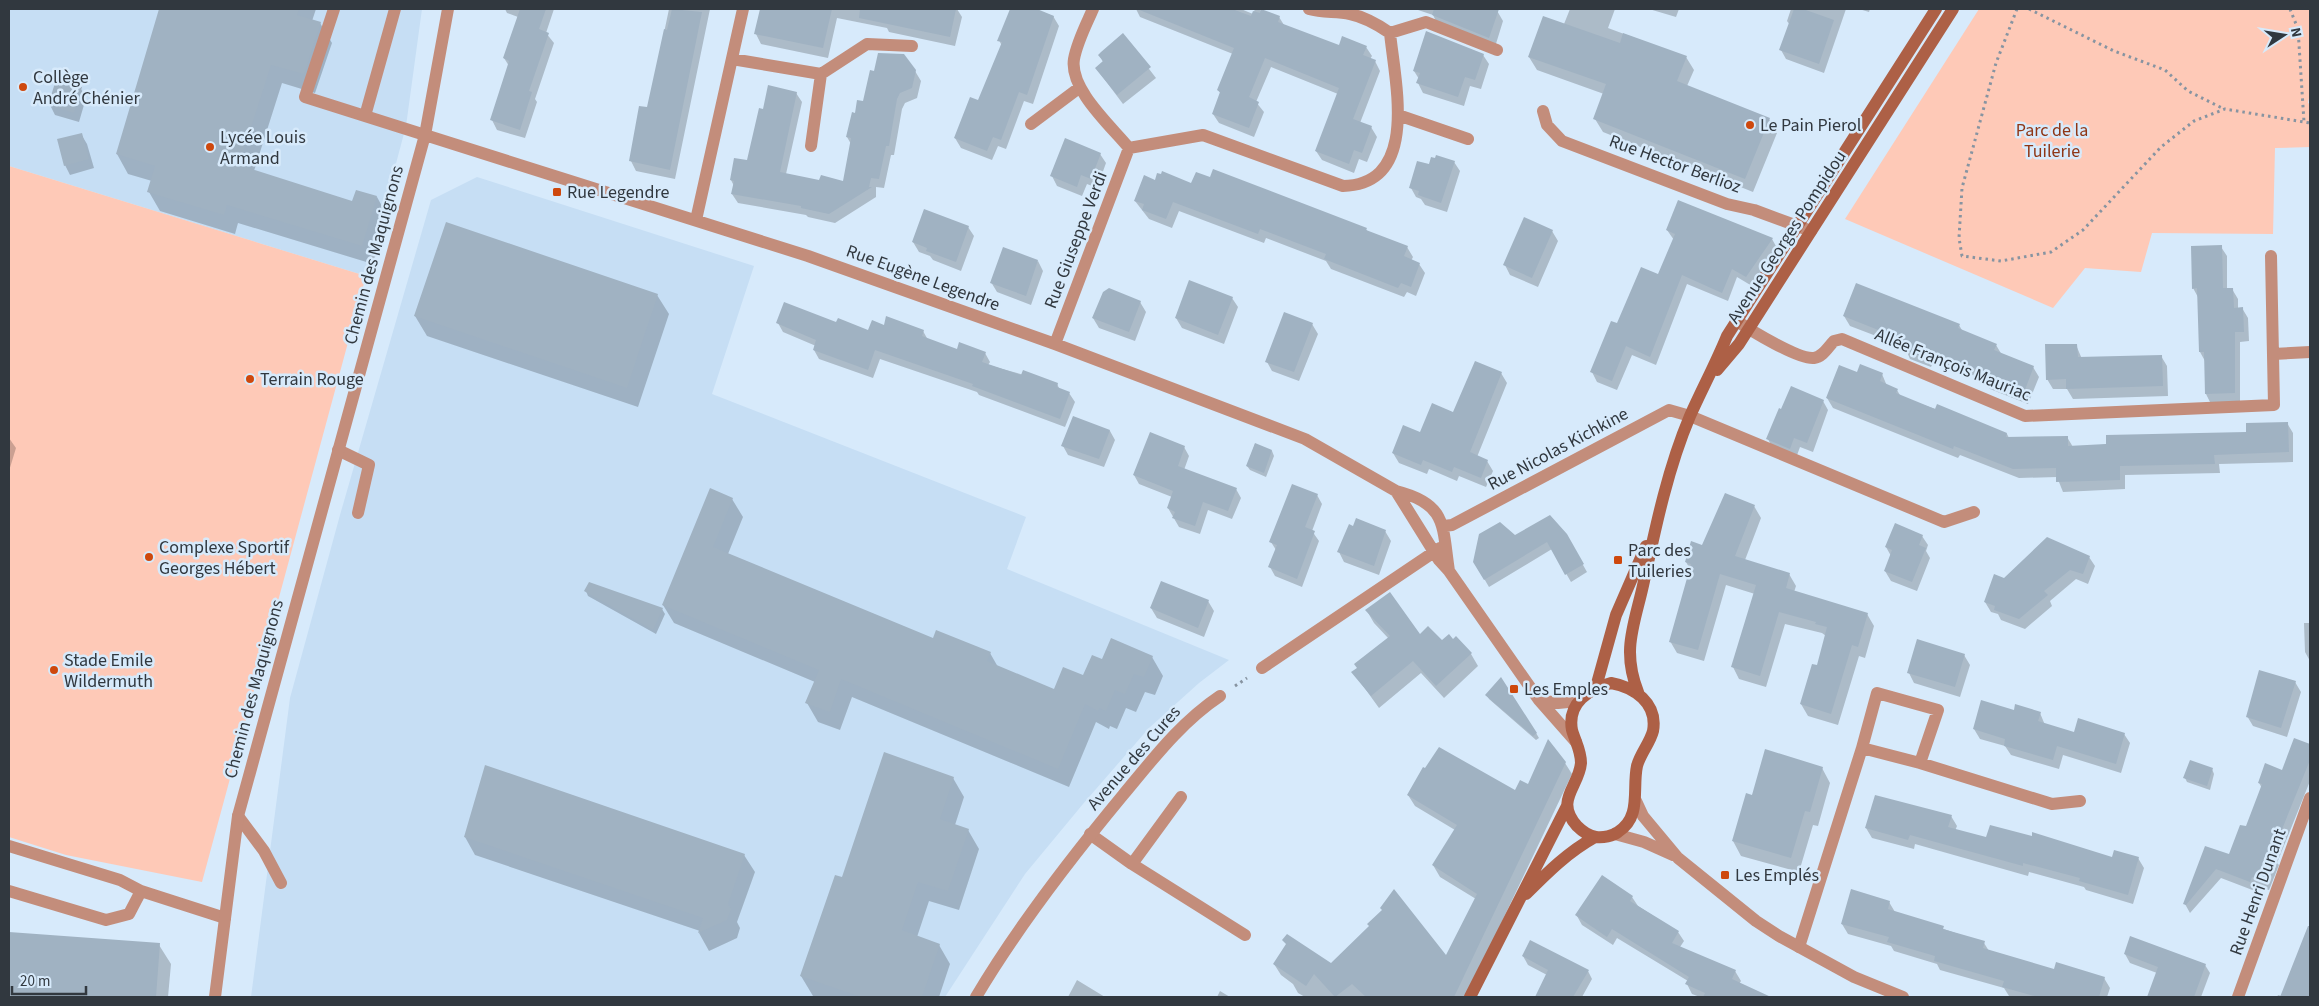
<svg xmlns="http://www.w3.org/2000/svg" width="2319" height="1006" font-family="'Source Sans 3',sans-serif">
<rect width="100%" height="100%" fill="#d7eafb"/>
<path fill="#c6def4" d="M9 9H422L406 126 366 276 9 166Z
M477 177 754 266 712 394 1026 517 1007 569 1229 660 1199 683 1149 728 1083 804 1025 874 945 997H251L290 698 340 515 431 200Z"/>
<path fill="#fec9b7" d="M1979 9H2310V93L2308 103 2310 104V147L2275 148 2273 234 2152 233 2141 272 2085 268 2053 308 1845 219Z
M9 166 366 276 202 882 66 855 9 837Z"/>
<path fill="#0003" d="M161 9H316L312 21 320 23 332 43 315 93 282 83 254 171 353 202 377 197 388 217 373 264 238 223 235 234 160 211 149 192 152 181 128 174 117 154Z
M505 9H554L546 33 554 43 535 99 537 102 525 138 497 130 492 120 509 66 504 58 518 17 507 13Z
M669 9H710L675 179 636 171 631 161 648 109Z
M761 9H957L962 17 955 46 889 32 887 28 837 18 828 58 761 44 756 34Z
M1011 9H1034L1053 16 1059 26 1033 104 1024 101 1006 149 998 146 992 160 961 148 955 138 979 102 1002 46 999 40Z
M1136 9H1241L1253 14 1255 9H1257L1279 17 1284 25 1339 47H1366L1372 56 1370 59 1375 61 1380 71 1360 123 1371 127 1377 137 1367 162 1359 159 1354 173 1322 160 1316 151 1338 94 1271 67 1256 102 1264 112 1254 137 1219 123 1213 114 1221 94 1218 90 1233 54 1140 17Z
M1415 9H1496L1503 21 1495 47 1438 25 1433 15Z
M1570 9H1615L1608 28 1686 57 1694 70 1687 86 1769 119 1777 133 1753 192 1603 132 1595 119 1604 94 1537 70 1529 57 1564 24Z
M1649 9H1679L1676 17Z
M1791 9H1846L1824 73 1786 59 1781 50 1790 25 1787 21Z
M1859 9H1870L1869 12Z
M1123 35 1156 78 1123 104 1096 68 1103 62 1100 56Z
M1483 55 1489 64 1481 89 1470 86 1464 106 1423 93 1418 83 1419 79 1414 71Z
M915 71 921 81 917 98 905 103 902 109 894 155H891L884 188 876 187V197L835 223 808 217 806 215 738 203 732 194 734 186 731 180 748 162 764 110 796 93 802 102 786 174 820 181 844 182 851 144 847 137 856 114 863 102Z
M81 89 86 98 79 122 55 115 50 105Z
M81 134 87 144 94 168 70 175 65 165Z
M1100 154 1106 163 1097 188 1087 184 1082 196 1057 186 1052 176Z
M1454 162 1460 171 1447 212 1425 205 1421 199 1416 197 1411 188 1429 166Z
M1156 181 1192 184 1366 229 1368 232 1407 247 1413 257 1411 261 1419 264 1425 273 1416 296 1407 292 1404 297 1331 269 1326 261 1266 238 1264 243 1179 211 1172 228 1149 219 1135 201Z
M968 227 974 236 961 271 933 260 930 256 919 252 913 242Z
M1667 230 1772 239 1777 248 1752 286 1737 277 1728 301 1687 284 1656 365 1632 355 1617 390 1597 382 1592 372 1617 325 1658 276 1674 240Z
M1552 231 1558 241 1538 287 1510 275 1505 265Z
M2221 247 2227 256V289H2232L2238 299V309L2242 308 2248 318 2249 341 2240 342V403L2211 404 2206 394 2205 361 2200 352 2199 299 2193 288Z
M1038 261 1043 271 1031 305 997 292 991 282Z
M657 295 669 314 638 407 427 336 415 316Z
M1232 298 1238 307 1224 344 1182 328 1176 318Z
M1140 302 1146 312 1135 341 1099 328 1093 318Z
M1844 316 1959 325 1963 332 1996 345 2002 355 2033 367 2039 377 2028 404 1990 389 1985 380 1934 360 1931 367 1910 359 1905 347 1850 326Z
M778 323 837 324 869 332 884 326 923 331 928 340 958 351 985 353 990 362 988 365 1057 384 1060 390 1069 393 1075 402 1065 427 979 395 977 392 880 359 873 378 819 359 814 350 816 346 783 332Z
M1312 324 1318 334 1299 381 1272 371 1267 362Z
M2076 345 2082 359 2161 356 2167 366 2168 396 2073 399 2067 389H2053L2047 379Z
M1501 373 1507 383 1477 457 1487 461 1493 471 1486 487 1459 476 1457 481 1429 469 1427 474 1399 463 1393 453 1454 413Z
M1857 374H1882L1887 386 1897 390 1901 397 2007 434 2009 438 2067 437 2073 447 2247 434 2287 423 2293 433V462L2219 464 2220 473 2125 475V489L2063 492 2057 477 2019 478 1960 455 1958 458 1833 408 1827 398Z
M1823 401 1828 410 1813 452 1800 447 1796 458 1773 449 1768 439Z
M1074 418 1110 431 1115 440 1104 467 1068 455 1063 446Z
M9 438 16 448 9 471Z
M1255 444 1272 451 1274 456 1266 477 1250 470 1247 466Z
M1184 447 1189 456 1184 470 1236 489 1241 498 1232 519 1208 510 1200 534 1179 527 1168 508 1172 497 1139 484 1134 475Z
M1317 495 1322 504 1312 531 1319 541 1302 587 1275 576 1270 567 1276 550 1271 542Z
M732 499 743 517 728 554 933 640 990 653 998 667 1054 690 1084 677 1103 660 1152 657 1163 676 1155 695 1145 692 1136 712 1126 708 1117 729 1110 726 1109 729 1096 722 1069 787 852 697 840 730 818 722 807 703 815 682 674 623 663 605Z
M1754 506 1761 518 1745 560 1789 574 1796 586 1794 592 1867 614 1874 626 1865 658 1859 656 1838 725 1808 716 1801 704 1818 667 1826 636 1822 633 1785 624 1766 687 1739 679 1733 667 1755 594 1726 585 1704 661 1677 653 1670 641 1691 571 1686 562Z
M1385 531 1391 541 1379 575 1344 562 1339 552Z
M1566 535 1587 572 1571 582 1552 549 1489 587 1479 570 1515 537Z
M1922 536 1928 545 1926 551 1930 558 1917 591 1891 581 1885 571 1891 556 1886 547Z
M2089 557 2095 566 2088 584 2076 579 2050 601 2052 606 2025 629 2001 620 1998 614 1991 612 1985 602 2005 579Z
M586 591 662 609 665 614 656 634 588 596Z
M1208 601 1214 611 1204 637 1157 618 1151 608Z
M1367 611 1420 636 1471 654 1478 666 1444 698 1421 673 1379 708 1353 672 1389 639 1374 623Z
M2304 623H2310V661L2305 652Z
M1964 655 1970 665 1960 697 1914 683 1909 673Z
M1501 679 1536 733 1539 738 1536 740 1489 699 1487 695Z
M2295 682 2301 692 2287 737 2253 726 2247 716Z
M2015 711 2040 713 2045 725 2075 733 2124 734 2130 743 2121 773 2063 755 2059 769 2011 755 2005 746 1980 739 1974 729Z
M2295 740 2310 745V781L2277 863 2279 865 2269 890 2257 886 2255 891 2221 878 2190 913 2185 904 2206 847 2230 856 2246 828 2262 788 2259 783 2283 771Z
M1565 763 1572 774 1466 997H1428L1421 988 1413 997H1305L1298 993 1293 984 1281 975 1274 964 1331 965 1447 957 1476 899 1440 877 1433 865 1455 830 1415 806 1408 795 1515 792Z
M1822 768 1830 783 1818 826 1813 825 1799 872 1741 856 1733 841 1753 797Z
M2212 769 2214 774 2210 790 2187 782 2185 778Z
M953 778 964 797 955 825 968 830 979 849 959 910 929 901 917 937 939 945 950 964 939 997 813 996 801 976 842 879Z
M1951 816 1957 826 1955 831 1987 839 2113 859 2138 858 2144 868 2133 904 2086 890 2084 887 2029 872 2028 876 1915 844 1914 849 1872 838 1866 828Z
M465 837 744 855 755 872 737 922 740 928 737 938 709 951 699 933 700 931 475 855Z
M1632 897 1638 906 1678 932 1684 941 1680 947 1735 971 1741 981 1739 984 1768 997H1700L1692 994 1687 984 1688 981 1617 938 1613 945 1582 925 1577 916Z
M1889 902 1895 912 1984 943 1989 951 2054 970 2104 978 2110 988 2107 997H2012L2009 996 2004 988 1940 970 1937 964 1894 951 1891 946 1848 934 1842 924Z
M2310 923V997H2277L2278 995 2282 996 2291 975Z
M9 933 159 945 171 964 168 997H9Z
M2125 954 2205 965 2210 973 2201 997H2177L2170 995 2172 997H2148L2157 973 2130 963Z
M1523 956 1588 971 1592 979 1582 997H1536L1547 975 1528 965Z
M1077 980 1105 997H1106H1068Z
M1220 991 1230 997H1217Z"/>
<path fill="#a0b2c2" d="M159 9H299L297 15 321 22 304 74 271 65 239 165 352 201 356 190 377 196 362 246 227 205 224 215 147 192 155 166 116 154Z
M520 9H546L539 29 549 33 529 91 532 92 520 130 490 120 509 61 503 58Z
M672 9 702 12 670 170 629 161 639 106 647 107 664 29 667 30Z
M760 9H832L823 48 754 34Z
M860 9H956L950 37 859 18Z
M1010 9H1037L1054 16 1027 95 1019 92 1001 140 993 137 987 151 954 138 970 97 978 100 1002 42 997 41Z
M1137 9H1232L1251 16 1253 11 1260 13 1261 9 1280 16 1278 22 1339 45 1342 36 1367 46 1363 55 1376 60 1353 119 1372 126 1362 153 1354 150 1349 164 1315 151 1339 88 1265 58 1249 97 1259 102 1249 128 1212 114 1220 92 1217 90 1234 48Z
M1434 9H1499L1489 38 1432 15Z
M1794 9H1803L1834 20 1819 64 1779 50Z
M1543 16 1620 43 1623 33 1687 56 1677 81 1770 118 1745 179 1593 119 1606 84 1528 57Z
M1426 31 1484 54 1475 80 1465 77 1458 97 1416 83 1420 73 1413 71Z
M1123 33 1151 67 1117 95 1095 68 1103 61 1098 55 1101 52Z
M878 53 904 54 916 70 912 88 900 93 897 99 889 146H886L879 179 871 178 869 187H872L829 214 801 208V206L731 194 734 181 730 180 734 158 747 160 759 108 763 109 768 85 797 92 780 172 819 180 821 175 843 181 851 138 846 137 852 112 855 113 857 100 863 101 870 70 874 71Z
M56 80 82 87 74 113 48 105Z
M82 133 89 159 64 166 57 139Z
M1065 138 1101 153 1091 179 1081 175 1077 187 1050 176Z
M1436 155 1455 161 1441 203 1418 195 1419 191 1409 188 1417 161 1429 164 1431 157 1435 158Z
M1213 169 1367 228 1366 230 1408 246 1404 256 1420 263 1411 287 1401 283 1398 288 1324 259 1326 254 1260 229 1258 234 1173 202 1166 219 1142 210 1144 204 1134 201 1144 175 1155 180 1157 173 1161 174 1162 171 1191 183 1196 172 1210 177Z
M1678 200 1773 238 1746 277 1732 269 1722 293 1682 275 1650 357 1626 346 1612 381 1590 372 1611 321 1617 323 1641 267 1658 274 1675 234 1666 230Z
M924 209 969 226 956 262 926 251 927 248 912 242Z
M1524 217 1553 230 1532 278 1503 265Z
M446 222 658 294 627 388 414 316Z
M2222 245 2223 288H2233L2234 308 2243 307 2244 332H2235V393L2205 394 2204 352H2199L2197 288 2192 289 2191 246Z
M1003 247 1038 260 1026 296 990 283Z
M1189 280 1233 297 1218 335 1175 318Z
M1856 283 1960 324 1958 328 1997 344 1994 350 2034 366 2023 395 1983 379 1986 373 1929 350 1925 358 1903 349 1906 341 1843 316Z
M1109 288 1141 301 1129 332 1092 318 1103 292Z
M784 302 836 322 838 318 868 330 872 320 884 325 886 316 924 330 922 336 957 349 959 342 986 352 982 362 1021 375 1023 370 1058 383 1057 387 1070 392 1060 419 972 386 973 384 875 350 868 370 813 350 816 340 776 323Z
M1284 312 1313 323 1294 372 1265 362Z
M2045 344H2077L2078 357 2162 355 2163 386 2066 389V379L2046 380Z
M1475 361 1502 372 1470 452 1488 460 1481 478 1454 467 1452 472 1423 460 1421 465 1392 453 1403 425 1420 432 1432 403 1453 412Z
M1860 364 1883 373 1880 381 1898 389 1896 393 1935 409 1937 404 2007 433 2006 437 2068 436V446L2106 444V435L2246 432V423L2288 422 2289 452 2214 455 2215 464 2120 466V480L2056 482V468L2013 469 1954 446 1953 449 1826 398 1839 365 1857 372Z
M1791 386 1824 400 1807 443 1794 438 1790 449 1766 439 1779 408 1781 409Z
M1073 416 1110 430 1099 459 1061 446Z
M1150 432 1185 446 1178 466 1237 488 1228 511 1203 502 1195 526 1172 518 1175 512 1167 508 1173 491 1133 475Z
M1255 443 1272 450 1264 473 1246 466Z
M1292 484 1318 494 1305 527 1315 531 1297 579 1268 567 1277 545 1269 542Z
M710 488 733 498 713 547 933 638 936 630 991 652 987 661 1054 689 1063 667 1083 675 1092 655 1102 659 1111 638 1153 656 1144 677 1134 674 1125 694 1115 690 1106 711 1099 708 1098 711 1085 704 1058 769 841 679 830 712 805 703 819 670 662 605Z
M1725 493 1755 505 1735 556 1790 573 1786 588 1868 613 1858 647 1852 645 1831 714 1800 704 1812 664 1817 665 1827 627 1815 624 1816 622 1779 612 1760 676 1731 667 1756 585 1720 574 1698 650 1669 642 1691 564 1685 562 1691 541 1702 545Z
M1550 515 1567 534 1584 564 1565 575 1547 542 1484 580 1473 562 1479 534 1500 522 1515 535Z
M1356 518 1386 530 1374 566 1337 552 1349 524 1353 526Z
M1895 523 1923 535 1919 545 1926 548 1912 582 1884 571 1892 550 1885 547Z
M2047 537 2090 556 2083 574 2070 570 2044 591 2048 595 2019 619 1994 610 1995 606 1984 602 1994 574 2004 578Z
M1161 581 1209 600 1198 628 1150 608Z
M589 582 663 608 653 630 584 591Z
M1390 592 1420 634 1428 626 1442 640 1449 634 1453 639 1456 636 1472 653 1436 686 1413 661 1371 696 1351 672 1357 668 1354 664 1390 636 1365 610Z
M1917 639 1965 654 1955 687 1907 673Z
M2259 670 2296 681 2281 728 2246 717Z
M1501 677 1537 733 1533 736 1485 695Z
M1981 700 2014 710 2015 704 2041 712 2038 721 2074 732 2078 718 2125 733 2116 764 2057 746 2053 760 2004 746 2005 739 1973 729Z
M2294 738 2310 744V760L2272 854 2274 855 2264 882 2252 877 2250 882 2216 869 2186 905 2183 904 2205 846 2229 854 2240 825 2246 826 2262 784 2258 783 2265 763 2282 770Z
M1548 739 1566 762 1454 997H1366L1352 984 1335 997 1314 974 1306 986 1273 964 1286 944 1282 940 1287 934 1331 963 1369 926 1367 924 1382 910 1380 908 1394 889 1446 955 1477 894 1432 865 1457 825 1407 795 1423 767 1425 768 1439 747 1515 790 1520 780 1528 784Z
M1765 749 1823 767 1810 812 1805 811 1791 858 1732 841 1746 793 1752 795Z
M884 752 954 777 940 819 969 829 948 891 918 882 902 930 940 944 922 997H861L800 976 835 875 842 877Z
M2190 760 2213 768 2207 786 2183 778Z
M485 765 745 854 728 904 731 909 727 920 698 933 703 918 464 837Z
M1875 795 1952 815 1948 827 1986 837 1990 825 2032 836V832L2112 857 2114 850 2139 857 2128 895 2079 881 2080 878 2023 863V866L1910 835 1908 840 1865 828Z
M1602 875 1633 896 1630 901 1679 931 1672 943 1736 970 1732 979 1771 997H1703L1705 993 1685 984 1689 977 1612 929 1607 937 1575 915Z
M1851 889 1890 901 1888 909 1944 926 1943 929 1985 941 1983 948 2054 969 2056 962 2105 977 2099 997H2038L2002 987 2004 981 1934 961 1935 956 1887 942 1889 937 1841 924Z
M2308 926H2310V997H2280Z
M9 932 160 943 156 997H9Z
M2130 936 2206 964 2194 997H2147L2158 967 2124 954Z
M1530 940 1589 970 1573 997H1535L1548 970 1522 956Z"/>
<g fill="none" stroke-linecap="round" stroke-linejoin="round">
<path stroke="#8794a1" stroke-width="3" stroke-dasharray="2.5 4" stroke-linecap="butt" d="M2017 9 1996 63 1962 188 1959 238 1962 256 2001 261 2051 252 2083 230 2161 147 2194 121 2225 109 2310 123
M2029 9 2114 51 2165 70 2188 91 2224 109
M2290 9 2298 29 2304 122
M1235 686 1247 678"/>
<path stroke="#c38d7b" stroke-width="12" d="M334 9 305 97 425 135
M365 116 395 9
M338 450 369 465 358 513
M238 816 264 851 281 883
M1090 834 1132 864 1245 935
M9 846 120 880 141 891
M1132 864 1181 797
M9 891 106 920 129 914 141 891 225 918"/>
<path stroke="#c38d7b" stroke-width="12" d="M1093 9C1086 25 1077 42 1074 59 1069 89 1111 126 1129 148
M1390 33 1426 22 1497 50
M732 59 821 74
M1543 111 1547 125 1562 141 1727 204 1754 210 1811 231
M1398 115 1468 139
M1031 124 1079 88
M425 135 808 256 1055 344 1305 439 1396 491C1448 504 1442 526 1449 571
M811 146 821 74 867 44 912 46
M1129 148 1203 135 1343 186C1420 184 1395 83 1390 33 1377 24 1365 17 1350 14 1336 11 1323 13 1309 9
M696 220 743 9
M1737 321C1750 330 1799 360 1814 358 1823 357 1828 347 1834 341L1842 339 2025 416 2274 405 2271 256
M1055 344 1129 148
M2273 354 2310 352
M1396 491 1439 560 1449 571 1539 700 1576 742
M1444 526 1452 525 1669 410 1690 416 1944 522 1974 512
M1262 668 1440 548
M1539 700 1558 703 1578 701
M1862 748 1877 693 1938 710 1920 763
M1799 947 1862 748 1920 763 2052 804 2080 801
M215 997 238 816 425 135 448 9
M976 997C1018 926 1070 859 1123 795 1153 759 1181 722 1220 696
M2238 997 2310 798"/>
<path stroke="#c38d7b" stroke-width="12" d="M1636 801 1643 816 1678 858 1756 921 1779 936 1854 977 1903 997
M1615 834 1644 842 1673 855"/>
<path stroke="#ad6046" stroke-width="12" d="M1717 370 1739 344 1953 9
M1611 683C1634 687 1658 703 1653 731 1650 743 1640 754 1637 766 1632 789 1642 817 1618 832 1613 836 1603 838 1596 837 1589 836 1582 831 1577 826 1554 800 1579 787 1581 763 1581 750 1575 741 1572 730 1567 703 1589 689 1611 683Z
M1596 687 1616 615 1646 546
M1638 692C1621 649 1635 624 1644 581 1656 525 1668 468 1690 416 1702 389 1716 363 1727 336L1936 9
M1526 894C1548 872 1568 852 1595 837
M1470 997 1567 806"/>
</g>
<g fill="#ce480d" stroke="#d7eafb" stroke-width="2">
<circle cx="23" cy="87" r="5"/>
<circle cx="1750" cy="125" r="5"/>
<circle cx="210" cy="147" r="5"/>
<rect x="552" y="187" width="10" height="10" rx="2.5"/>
<circle cx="250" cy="379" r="5"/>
<circle cx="149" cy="557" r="5"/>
<rect x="1613" y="555" width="10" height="10" rx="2.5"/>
<circle cx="54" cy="670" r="5"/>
<rect x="1509" y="684" width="10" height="10" rx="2.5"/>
<rect x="1720" y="870" width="10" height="10" rx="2.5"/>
</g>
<g text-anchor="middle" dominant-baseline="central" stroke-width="5" stroke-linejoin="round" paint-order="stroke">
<g font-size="18" fill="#31383f" stroke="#d7eafb" text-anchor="start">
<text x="33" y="77">Collège<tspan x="33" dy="21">André Chénier</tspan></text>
<text x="1760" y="125">Le Pain Pierol</text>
<text x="220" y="137">Lycée Louis<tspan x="220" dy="21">Armand</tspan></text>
<text x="567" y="192">Rue Legendre</text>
<text x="260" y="379">Terrain Rouge</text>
<text x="159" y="547">Complexe Sportif<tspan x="159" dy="21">Georges Hébert</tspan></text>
<text x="1628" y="550">Parc des<tspan x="1628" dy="21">Tuileries</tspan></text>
<text x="64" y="660">Stade Emile<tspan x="64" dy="21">Wildermuth</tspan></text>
<text x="1524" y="689">Les Emples</text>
<text x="1735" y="875">Les Emplés</text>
</g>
<g font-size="18" fill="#8f3615" stroke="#d7eafb">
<text x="2052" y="130">Parc de la<tspan x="2052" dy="21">Tuilerie</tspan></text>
</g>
<g font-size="18" fill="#31383f" stroke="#d7eafb">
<text transform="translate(1675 164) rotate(20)">Rue Hector Berlioz</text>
<text transform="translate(1787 237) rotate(-57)">Avenue Georges Pompidou</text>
<text transform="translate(1076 240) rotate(-69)">Rue Giuseppe Verdi</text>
<text transform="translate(374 255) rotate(-75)">Chemin des Maquignons</text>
<text transform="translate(923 278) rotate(20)">Rue Eugène Legendre</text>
<text transform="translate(1953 365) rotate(22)">Allée François Mauriac</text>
<text transform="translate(1558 449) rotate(-28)">Rue Nicolas Kichkine</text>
<text transform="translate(254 689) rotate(-75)">Chemin des Maquignons</text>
<text transform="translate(1134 758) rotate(-49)">Avenue des Cures</text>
<text transform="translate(2258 892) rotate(-70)">Rue Henri Dunant</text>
</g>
</g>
<rect width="2319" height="1006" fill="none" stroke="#31383f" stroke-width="20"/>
<g transform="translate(2284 35) rotate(78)" stroke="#d7eafb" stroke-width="4" paint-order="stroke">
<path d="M0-4L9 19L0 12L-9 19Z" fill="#31383f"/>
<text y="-8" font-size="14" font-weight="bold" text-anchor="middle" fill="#31383f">N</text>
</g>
<path d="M12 986v8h74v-8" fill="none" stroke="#31383f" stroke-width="2.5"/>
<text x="20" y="986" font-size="15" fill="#31383f" stroke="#d7eafb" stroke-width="4" paint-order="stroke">20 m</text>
</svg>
